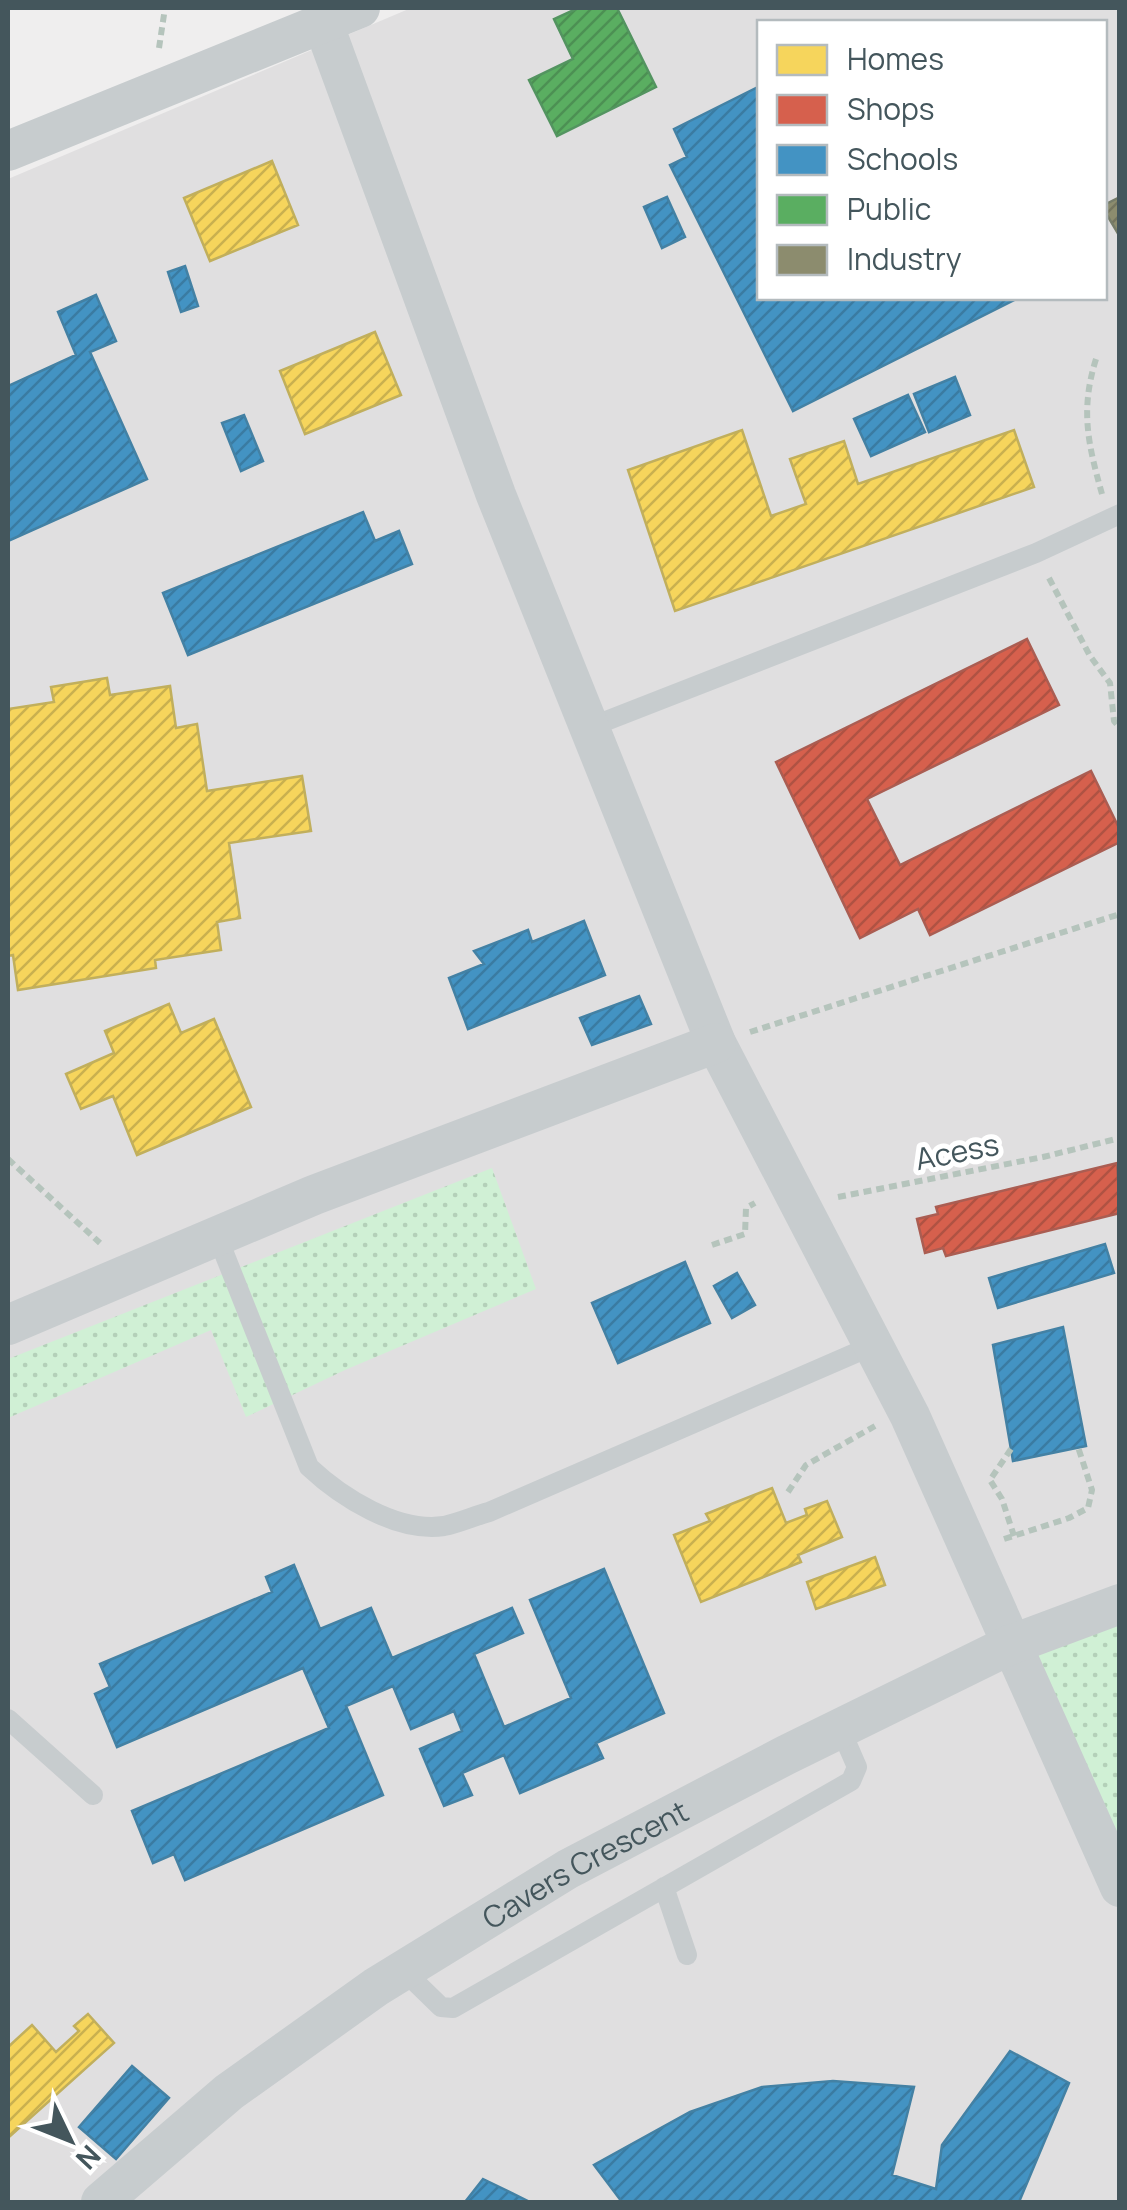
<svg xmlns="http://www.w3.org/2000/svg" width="1127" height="2210" font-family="Manrope,sans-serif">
<defs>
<pattern id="green-dots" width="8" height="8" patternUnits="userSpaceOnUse" patternTransform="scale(2.5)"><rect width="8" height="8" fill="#d0f0d5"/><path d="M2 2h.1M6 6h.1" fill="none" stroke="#b4d0b9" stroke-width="1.8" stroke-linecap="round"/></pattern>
<pattern id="homes-hatch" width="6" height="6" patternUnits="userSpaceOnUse" patternTransform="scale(2.5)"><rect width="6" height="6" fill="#f6d55c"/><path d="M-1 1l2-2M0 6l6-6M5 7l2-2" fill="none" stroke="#c9b04f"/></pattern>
<pattern id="shops-hatch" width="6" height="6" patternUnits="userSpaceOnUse" patternTransform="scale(2.5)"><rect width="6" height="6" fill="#d6604d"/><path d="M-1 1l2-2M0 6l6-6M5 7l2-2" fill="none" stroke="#af5243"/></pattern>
<pattern id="schools-hatch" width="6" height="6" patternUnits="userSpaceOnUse" patternTransform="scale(2.5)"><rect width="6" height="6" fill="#4393c3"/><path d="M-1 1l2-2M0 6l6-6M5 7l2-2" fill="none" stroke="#3a7ba2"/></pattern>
<pattern id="public-hatch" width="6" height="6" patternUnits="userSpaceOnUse" patternTransform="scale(2.5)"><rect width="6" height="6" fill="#5aae61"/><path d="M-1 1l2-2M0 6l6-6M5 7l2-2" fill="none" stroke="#4c9053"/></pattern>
<pattern id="industry-hatch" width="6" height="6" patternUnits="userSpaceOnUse" patternTransform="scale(2.5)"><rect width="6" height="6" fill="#8c8c6e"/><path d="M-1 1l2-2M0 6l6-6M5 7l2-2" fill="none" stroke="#74755e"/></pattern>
</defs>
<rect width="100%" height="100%" fill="#efeeee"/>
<path fill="#e0dfe0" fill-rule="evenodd" d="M411 8H1119V2202H8V179ZM760 22H1104V298H760Z"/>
<path fill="url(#green-dots)" d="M492 1168 536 1289 345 1370 246 1417 211 1330 8 1418V1359Z
M1119 1611V1891L1003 1639Z"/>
<path fill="url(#homes-hatch)" stroke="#c1af5c" stroke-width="2.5" d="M272 161 298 225 210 261 184 198Z
M375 332 401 395 305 434 280 371Z
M742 430 771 516 806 504 790 459 844 441 858 484 1014 430 1034 487 675 611 628 470Z
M107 678 110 695 170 686 176 728 197 724 207 791 302 776 311 831 229 843 240 918 217 922 221 950 155 960 156 968 18 990 13 955 8 956V709L54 702 51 687Z
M169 1004 181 1033 214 1019 251 1107 137 1155 113 1096 81 1109 66 1074 114 1053 105 1031Z
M772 1488 786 1523 807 1515 805 1509 827 1501 842 1537 798 1555 801 1562 701 1602 674 1535 710 1521 706 1514Z
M875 1557 885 1585 816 1609 807 1582Z
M88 2014 114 2043 8 2138V2047L32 2025 56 2052 79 2031 74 2026Z"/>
<path fill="url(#shops-hatch)" stroke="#aa5d52" stroke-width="2.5" d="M1027 639 1059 705 867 799 900 865 1091 771 1120 830V842L930 935 918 909 860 938 776 762Z
M1117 1163 1120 1213 946 1256 943 1248 925 1253 917 1219 938 1214 936 1207Z"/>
<path fill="url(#schools-hatch)" stroke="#4381a4" stroke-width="2.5" d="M760 86V298H1018L793 411 670 165 687 157 674 129Z
M667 197 685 237 662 248 644 207Z
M185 266 198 306 181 312 168 272Z
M96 295 116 341 90 352 147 479 8 541V386L76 355 58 312Z
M955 377 970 415 929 432 914 394Z
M908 395 925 432 871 456 854 419Z
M244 415 263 461 241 471 222 423Z
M363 512 375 541 399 531 412 564 188 655 163 593Z
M584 921 605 975 468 1029 449 978 484 964 474 951 528 930 532 942Z
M639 996 651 1024 592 1045 580 1018Z
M1105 1244 1114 1273 998 1308 989 1278Z
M685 1262 710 1323 618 1363 592 1303Z
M737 1273 755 1305 732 1318 714 1286Z
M1063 1327 1086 1446 1013 1461 993 1345Z
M294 1565 320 1629 371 1608 392 1658 512 1608 523 1633 474 1654 504 1727 571 1698 530 1600 604 1569 664 1713 596 1743 603 1758 520 1793 504 1755 462 1773 472 1795 444 1806 420 1749 462 1731 454 1711 411 1729 393 1686 346 1706 383 1795 185 1880 174 1854 153 1863 132 1811 329 1728 303 1668 117 1747 95 1694 110 1687 100 1664 272 1592 266 1577Z
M1010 2051 1069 2083 1019 2202H622L594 2165 690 2112 762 2087 833 2081 914 2087 892 2175 936 2189 942 2145Z
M132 2066 169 2098 116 2159 79 2127Z
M483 2179 530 2202H465Z"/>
<path fill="url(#public-hatch)" stroke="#539460" stroke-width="2.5" d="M578 8H617L656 87 557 136 529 80 573 59 554 19Z"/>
<path fill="url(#industry-hatch)" stroke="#767c69" stroke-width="2.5" d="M1120 197V237L1104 210V205Z"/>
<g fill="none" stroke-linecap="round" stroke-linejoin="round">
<path stroke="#b5c4bc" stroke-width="6" stroke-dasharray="8 5" stroke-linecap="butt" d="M159 48 165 8
M1096 359C1080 410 1088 444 1102 494
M1049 578 1090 656 1110 683 1114 721 1120 728
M750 1032 1120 914
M8 1159 100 1243
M838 1197 1043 1157 1120 1138
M712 1245 745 1234 746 1208 755 1203
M1011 1449 990 1480 1002 1499 1014 1536
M788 1492 806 1465 875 1426
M1004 1539 1069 1518 1088 1508 1092 1490 1078 1447"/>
<path stroke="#c7ccce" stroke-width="20" d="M588 728 1036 553 1120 514
M218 1238 309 1467C341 1497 397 1533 444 1526 459 1523 474 1516 489 1512L874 1345
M8 1719 93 1795
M664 1887 687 1955
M403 1970 441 2007 453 2008 851 1781 857 1767 840 1728"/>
<g stroke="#c7ccce" stroke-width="40">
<path d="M323 23 496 495 716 1043 910 1416 1120 1887"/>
<path d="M8 151 360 8"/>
<path d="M8 1325 314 1195 716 1043"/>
<path id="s1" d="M101 2202 229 2092 376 1987 568 1869 786 1755 1010 1645 1120 1604"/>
</g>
</g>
<g text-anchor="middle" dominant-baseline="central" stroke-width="10" stroke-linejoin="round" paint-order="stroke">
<g font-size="30" fill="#44565c" stroke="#fff">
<text transform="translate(957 1151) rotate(-11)">Acess</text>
<text stroke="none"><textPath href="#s1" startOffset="592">Cavers Crescent</textPath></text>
</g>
</g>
<rect width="1127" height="2210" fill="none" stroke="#44565c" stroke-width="20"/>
<rect x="757" y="20" width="350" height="280" fill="#ffffff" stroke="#b4bbbe" stroke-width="2.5"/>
<rect x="777" y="45" width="50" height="30" fill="#f6d55c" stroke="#b4bbbe" stroke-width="2.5"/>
<text x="847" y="70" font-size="30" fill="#44565c">Homes</text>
<rect x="777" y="95" width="50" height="30" fill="#d6604d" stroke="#b4bbbe" stroke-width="2.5"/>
<text x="847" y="120" font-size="30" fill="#44565c">Shops</text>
<rect x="777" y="145" width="50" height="30" fill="#4393c3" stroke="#b4bbbe" stroke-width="2.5"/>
<text x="847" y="170" font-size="30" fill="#44565c">Schools</text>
<rect x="777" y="195" width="50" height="30" fill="#5aae61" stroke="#b4bbbe" stroke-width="2.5"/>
<text x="847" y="220" font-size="30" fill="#44565c">Public</text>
<rect x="777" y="245" width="50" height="30" fill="#8c8c6e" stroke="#b4bbbe" stroke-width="2.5"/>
<text x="847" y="270" font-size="30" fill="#44565c">Industry</text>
<g transform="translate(70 2140) rotate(133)" stroke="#ffffff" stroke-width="8" paint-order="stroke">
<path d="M0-8L18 38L0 25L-18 38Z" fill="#44565c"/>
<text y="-15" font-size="28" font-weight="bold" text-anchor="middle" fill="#44565c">N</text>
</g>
</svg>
